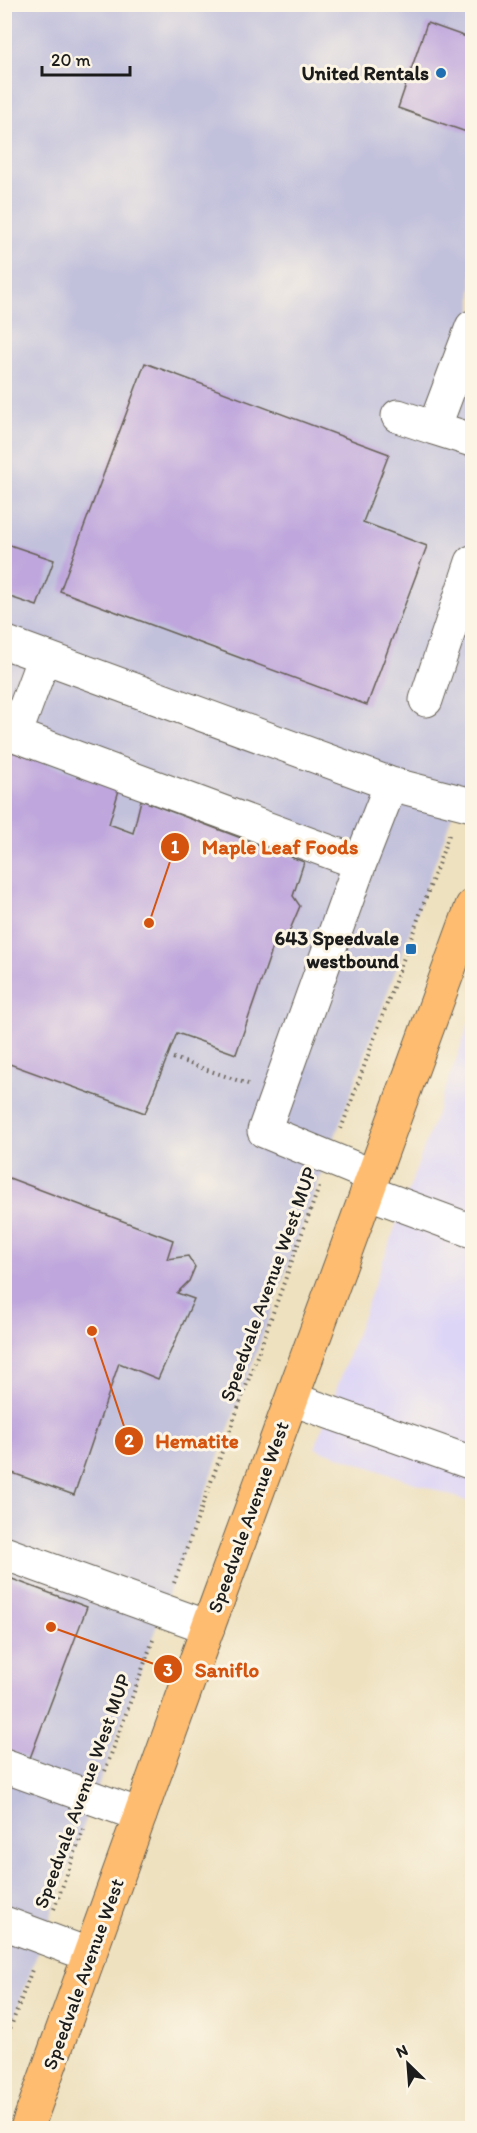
<svg xmlns="http://www.w3.org/2000/svg" width="477" height="2133" font-family="Itim,sans-serif">
<rect width="100%" height="100%" fill="#fcf5e5"/>
<filter id="ink" filterUnits="userSpaceOnUse"><feTurbulence type="fractalNoise" baseFrequency=".0167" numOctaves="2"/><feDisplacementMap in="SourceGraphic" scale="12" xChannelSelector="R" yChannelSelector="G"/><feConvolveMatrix kernelMatrix="1 2 1 2 8 2 1 2 1" color-interpolation-filters="sRGB"/></filter>
<filter id="wash" filterUnits="userSpaceOnUse"><feTurbulence type="fractalNoise" baseFrequency=".008" numOctaves="4" result="noise"/><feDisplacementMap in="SourceGraphic" scale="24" xChannelSelector="R" yChannelSelector="G"/><feGaussianBlur stdDeviation="1.35" result="paint"/><feColorMatrix in="noise" values="0 0 0 0 0 0 0 0 0 0 0 0 0 0 0 0 0 1.4 0 .05"/><feComposite in="paint" operator="in"/></filter>
<g filter="url(#wash)">
<rect width="100%" height="100%" fill="#eee1c0"/>
<path fill="#ddd5f6" d="M472 1016V1503L315 1448Z"/>
<path fill="#c2c1dc" d="M5 5H472V761L5 2042Z"/>
<g id="blocks">
<path fill="#bfa7dd" d="M427 23 472 39V134L398 108Z
M145 363 389 454 363 522 427 546 367 705 60 591Z
M4 543 54 560 37 606 4 595Z
M4 749 119 790 109 824 133 833 141 800 304 862 293 896 300 906 286 939 274 944 236 1054 177 1033 145 1113 4 1062Z
M4 1176 173 1240 167 1259 188 1256 195 1267 189 1281 177 1293 194 1299 158 1379 119 1363 74 1495 4 1470Z
M4 1576 87 1607 30 1758 4 1749Z"/>
</g>
</g>
<g filter="url(#ink)">
<use href="#blocks" fill-opacity="0" stroke="#666155" stroke-width="1.5"/>
<g fill="none" stroke-linecap="round" stroke-linejoin="round">
<g stroke="#666155" stroke-width="35">
<path id="minor" d="M472 327 434 428 472 440
M398 416 434 428
M4 642 391 784 472 805
M44 657 15 735 360 863 391 784
M426 700 472 562
M360 863 264 1131 373 1176
M367 1192 472 1231
M292 1399 472 1463
M4 1553 208 1627
M4 1766 140 1815
M4 1923 90 1955"/>
</g>
<g stroke="#666155" stroke-width="35">
<path id="major" d="M27 2128 208 1627 472 906"/>
</g>
<path stroke="#666155" stroke-width="4" stroke-dasharray="1.5 4.5" stroke-linecap="butt" d="M173 1058 248 1084
M341 1129 450 832
M174 1583 319 1187
M105 1771 153 1640
M54 1909 85 1826
M4 2045 33 1967"/>
<use href="#minor" stroke="#fff" stroke-width="33"/>
<use href="#major" stroke="#fdbc6f" stroke-width="33"/>
</g>
</g>
<g fill="#1f6fb2" stroke="#fcf5e5" stroke-width="2">
<circle cx="441" cy="73" r="6"/>
<rect x="405" y="943" width="12" height="12" rx="3"/>
</g>
<g text-anchor="middle" dominant-baseline="central" stroke-width="6" stroke-linejoin="round" paint-order="stroke">
<g font-size="20" font-weight="bold" fill="#1c1c1c" stroke="#fcf5e5" text-anchor="end">
<text x="429" y="73">United Rentals</text>
<text x="399" y="938">643 Speedvale<tspan x="399" dy="23">westbound</tspan></text>
</g>
<g font-size="20" fill="#1c1c1c" stroke="#fcf5e5">
<text transform="translate(268 1284) rotate(-70)">Speedvale Avenue West MUP</text>
<text transform="translate(248 1517) rotate(-70)">Speedvale Avenue West</text>
<text transform="translate(82 1791) rotate(-70)">Speedvale Avenue West MUP</text>
<text transform="translate(83 1974) rotate(-70)">Speedvale Avenue West</text>
</g>
</g>
<path fill="none" stroke="#d4530e" stroke-width="2" d="M149 923L175 847M92 1331L129 1441M51 1627L168 1669"/>
<g fill="#d4530e" stroke="#fcf5e5" stroke-width="2">
<circle cx="149" cy="923" r="6"/>
<circle cx="92" cy="1331" r="6"/>
<circle cx="51" cy="1627" r="6"/>
<circle cx="175" cy="847" r="15"/>
<circle cx="129" cy="1441" r="15"/>
<circle cx="168" cy="1669" r="15"/>
</g>
<g font-size="18" text-anchor="middle" font-weight="bold" fill="#fff">
<text x="175" y="853">1</text>
<text x="129" y="1447">2</text>
<text x="168" y="1676">3</text>
</g>
<g font-size="21" text-anchor="middle" font-weight="bold" fill="#d4530e" stroke="#fcf5e5" stroke-width="6" stroke-linejoin="round" paint-order="stroke">
<text x="280" y="854">Maple Leaf Foods</text>
<text x="197" y="1448">Hematite</text>
<text x="227" y="1677">Saniflo</text>
</g>
<rect width="477" height="2133" fill="none" stroke="#fcf5e5" stroke-width="24"/>
<g transform="translate(408 2064) rotate(335)" stroke="#fcf5e5" stroke-width="4.5" paint-order="stroke">
<path d="M0-4.5L10 22L0 15L-10 22Z" fill="#1c1c1c"/>
<text y="-9" font-size="16" font-weight="bold" text-anchor="middle" fill="#1c1c1c">N</text>
</g>
<path d="M42 66v9h88v-9" fill="none" stroke="#1c1c1c" stroke-width="3"/>
<text x="51" y="66" font-size="18" fill="#1c1c1c" stroke="#fcf5e5" stroke-width="4.5" paint-order="stroke">20 m</text>
</svg>
